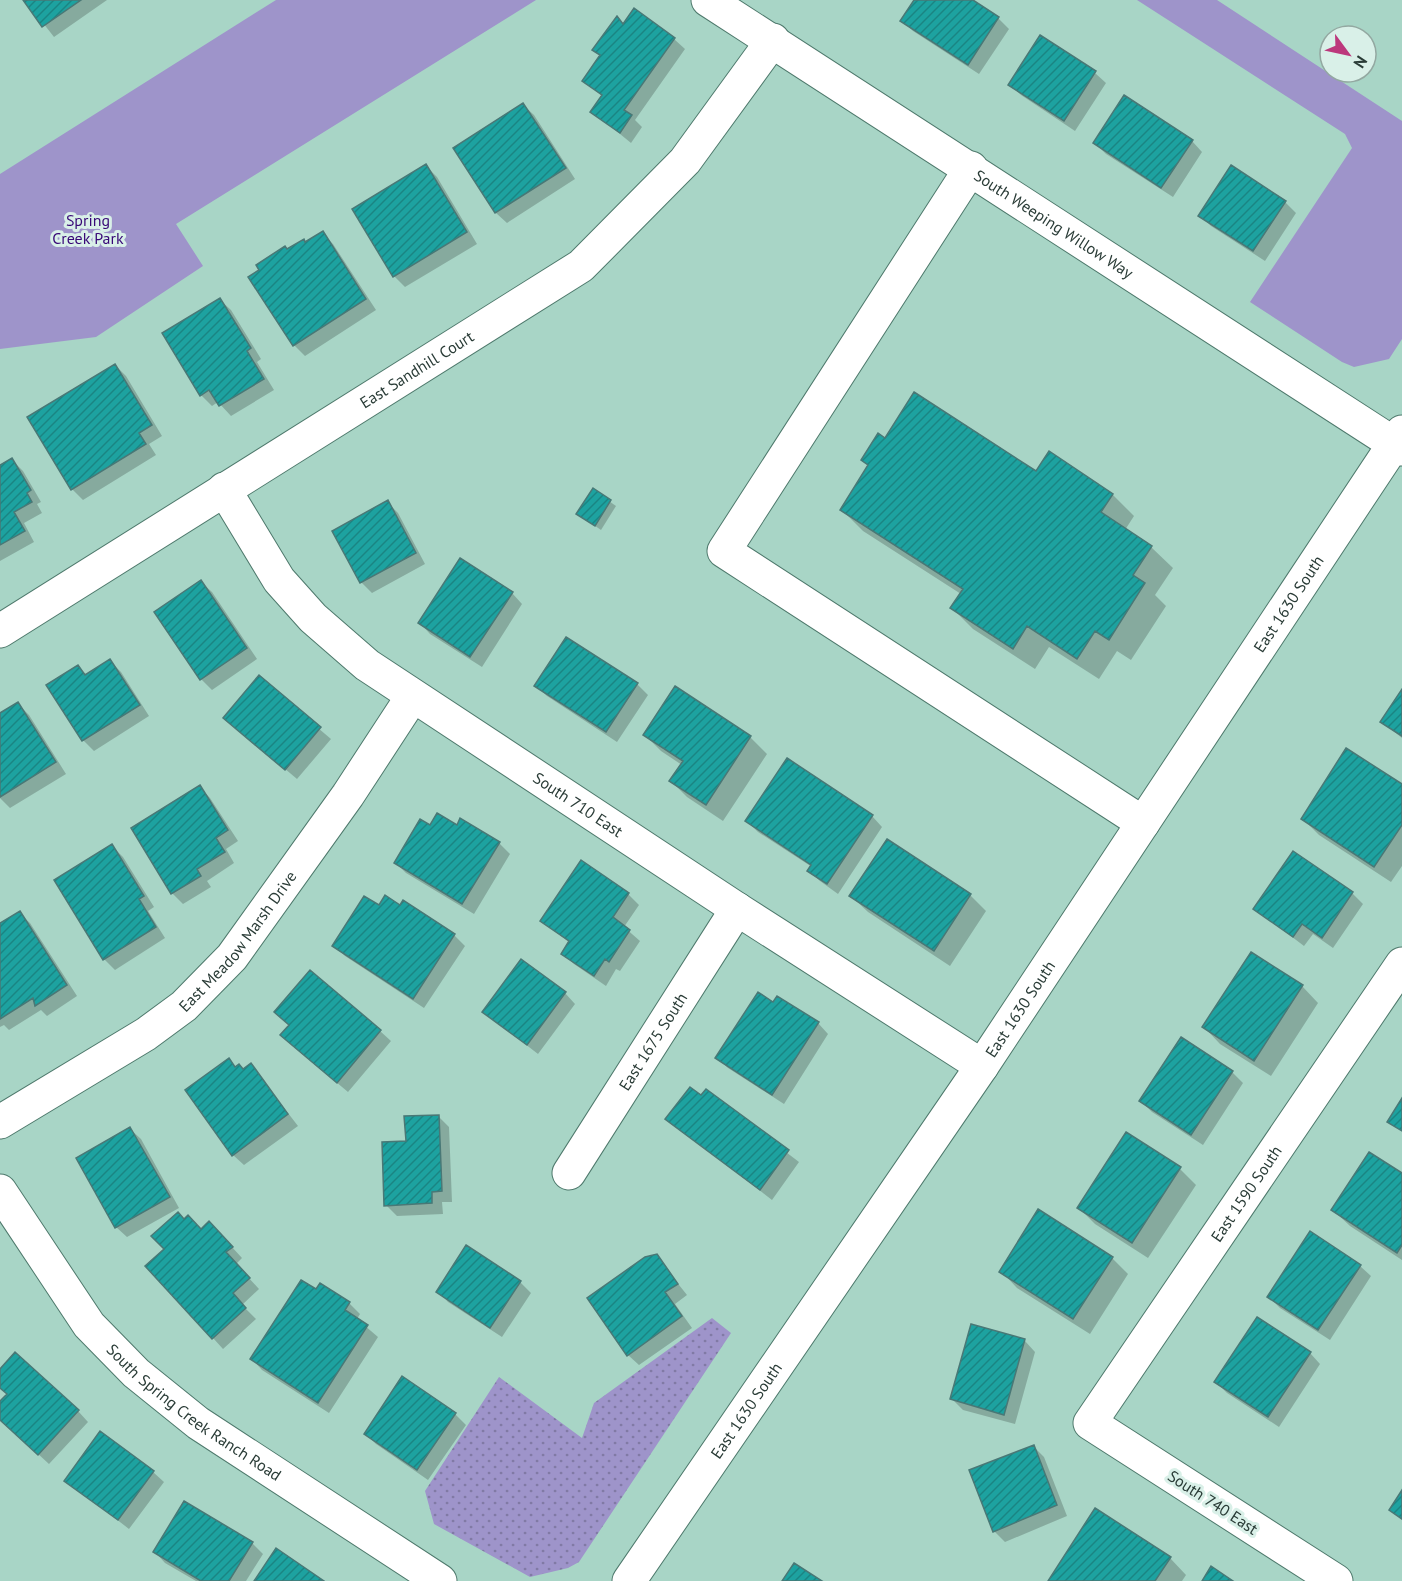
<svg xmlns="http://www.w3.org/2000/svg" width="1402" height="1581" font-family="'PT Sans',sans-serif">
<defs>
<pattern id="grass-dots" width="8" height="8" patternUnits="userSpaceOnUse" patternTransform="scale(1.5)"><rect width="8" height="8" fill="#9e94ca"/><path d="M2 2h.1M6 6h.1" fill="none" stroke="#817aa5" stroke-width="1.8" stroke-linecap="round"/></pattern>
<pattern id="building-hatch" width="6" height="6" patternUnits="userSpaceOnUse" patternTransform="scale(1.5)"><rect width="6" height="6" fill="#1da2a0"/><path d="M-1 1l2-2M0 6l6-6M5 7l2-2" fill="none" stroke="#1a8583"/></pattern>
</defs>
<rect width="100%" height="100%" fill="#a8d5c6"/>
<path fill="url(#grass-dots)" d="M712 1318 731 1333 579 1562 568 1568 530 1577 434 1524 425 1491 499 1377 582 1438 594 1403Z"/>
<path fill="#9e94ca" d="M276 0H536L176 224 203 266 96 337 0 349V174Z
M1137 0H1217L1402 121V339L1389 359 1354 367 1342 362 1250 302 1352 148 1345 134Z"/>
<path fill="#0003" d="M25 0H107L54 37Z
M916 0H970L998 18 1009 29 979 74 913 31 902 20Z
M1041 37 1095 73 1106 83 1075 131 1021 95 1010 85Z
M674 39 685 49 635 120 642 127 631 143 592 111 603 97 584 80 601 56 594 50Z
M523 105 534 115 575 179 507 223 496 213 455 148Z
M1192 141 1202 152 1173 197 1106 154 1095 143Z
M426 166 437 177 477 244 405 287 394 276 354 210Z
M1285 202 1296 213 1265 261 1211 226 1200 215Z
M322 233 333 244 376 310 305 356 294 345 250 277 288 251Z
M220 300 231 310 261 359 257 362 274 390 231 416 218 402 212 406 201 395 164 334Z
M115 365 126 376 162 436 149 444 156 455 83 500 72 489Z
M886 440 1036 473 1049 454 1113 495 1134 516 1125 530 1151 547 1173 568 1155 595 1166 606 1131 660 1117 651 1099 679 1049 647 1035 669 973 629 952 608 961 594 863 531 842 510Z
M12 460 23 471 41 502 37 504 42 513 24 523 34 542 0 561V467Z
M593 490 616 506 601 530 578 514Z
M387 502 398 513 425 564 372 593 361 582Z
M201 582 212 592 257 659 212 690 201 679Z
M512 593 522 604 482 667 430 634 420 623Z
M110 661 121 672 149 716 94 751 83 740 49 685 78 667 87 675Z
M259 678 331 739 297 779 225 718Z
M637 684 648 695 617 742 547 696 536 686Z
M675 688 750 737 767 754 723 821 687 797 671 781 682 765 661 751 645 735Z
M1402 692V738L1382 722Z
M18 704 29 715 66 774 10 808 0 798V715Z
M1402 786V866L1391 882 1319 835 1303 819Z
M200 787 210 798 238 841 226 849 234 863 207 881 211 887 183 904 172 893Z
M872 816 882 827 838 894 820 881 809 871 812 867 758 832 747 821Z
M431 827H458L499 843 510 854 474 914 406 873 396 863Z
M112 846 123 857 154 907 148 911 165 938 115 970 104 959Z
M582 862 628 894 639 905 624 927 640 941 620 971 616 969 606 986 574 964 563 954 570 943 542 921Z
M1352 893 1363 904 1333 948 1313 934 1304 946 1255 909Z
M970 895 986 911 950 966 868 912 851 896Z
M380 907 454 935 465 946 424 1008 345 956 334 945Z
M19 913 30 923 77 996 47 1016 41 1010 9 1030 4 1025 0 1027V925Z
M1252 954 1302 986 1318 1003 1271 1076 1220 1044 1204 1027Z
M565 993 575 1004 538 1054 484 1012Z
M818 1023 828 1034 784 1104 728 1068 717 1058Z
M380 1031 391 1041 348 1092 293 1046Z
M1181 1039 1232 1072 1243 1083 1203 1145 1152 1112 1141 1101Z
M228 1060 236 1068 244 1071 251 1065 298 1126 244 1165 233 1155Z
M706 1091 799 1162 772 1200 667 1119 702 1097Z
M438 1116 449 1127 452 1202H442L443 1214 397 1216 386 1205 407 1143Z
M130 1129 141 1139 179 1208 127 1237 116 1227Z
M1180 1169 1196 1185 1148 1258 1095 1224 1079 1208Z
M1402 1175V1260L1350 1226 1333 1210Z
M184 1221 201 1230 220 1234 242 1258 236 1264 259 1289 242 1305 256 1319 223 1349 213 1338 166 1249Z
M467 1247 520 1282 531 1293 502 1337 448 1302 438 1291Z
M656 1256 687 1295 675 1304 692 1328 639 1365 628 1355Z
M1112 1258 1128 1274 1090 1334 1017 1288 1001 1271Z
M1360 1266 1371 1276 1330 1340 1280 1308 1269 1297Z
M321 1285 349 1303 360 1314 357 1319 378 1337 329 1413 262 1370 252 1359Z
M972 1326 1025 1341 1035 1352 1015 1424 963 1410 952 1399Z
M1310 1353 1320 1364 1279 1427 1227 1393 1216 1382Z
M0 1372 78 1411 88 1422 49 1464 0 1419V1403L8 1394 0 1387Z
M403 1378 455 1414 466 1425 428 1480 376 1444 366 1434Z
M1033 1446 1044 1457 1067 1516 1005 1542 994 1531Z
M153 1472 164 1482 129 1529 66 1480Z
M252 1543 263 1554 246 1581H196L165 1563 155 1552Z
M1170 1558 1186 1575 1182 1581H1050Z"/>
<path fill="url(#building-hatch)" stroke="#497876" stroke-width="1.5" d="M23 0H81L42 27Z
M914 0H973L999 17 968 65 900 21Z
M634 8 675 38 624 110 632 115 620 133 590 112 602 95 582 81 600 55 592 50 617 16 623 24Z
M1040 35 1096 71 1064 121 1008 85Z
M1124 95 1193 140 1161 188 1093 143Z
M523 103 566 168 495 213 453 148Z
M426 164 467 232 393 277 352 209Z
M1231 165 1286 201 1253 251 1198 216Z
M323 231 366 299 293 346 248 277 259 270 256 265 285 246 287 249 304 239 305 242Z
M220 298 251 348 247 351 264 379 219 406 209 390 200 396 162 333Z
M115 364 152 425 139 433 146 444 71 490 27 417Z
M914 392 1036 471 1049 451 1113 494 1101 512 1152 546 1133 575 1145 583 1109 640 1095 631 1077 659 1027 626 1013 649 950 608 963 589 840 510 868 465 861 460 878 433 885 438Z
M12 458 31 490 27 493 32 502 14 512 25 531 0 545V465Z
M593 488 611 500 595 526 576 514Z
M388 500 416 553 360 583 332 531Z
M460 558 513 592 470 657 418 623Z
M201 580 247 648 200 680 154 612Z
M566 637 638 683 606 732 534 686Z
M110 659 140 705 82 741 46 685 78 665 85 675Z
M259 675 321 727 285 770 223 718Z
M675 686 751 736 706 805 669 781 683 761 643 735Z
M1402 689V736L1380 722Z
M18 702 56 762 0 797V713Z
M1346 748 1402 784V825L1374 867 1301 819Z
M787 758 873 815 827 884 807 871 811 865 745 821Z
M200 785 228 830 216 838 225 852 197 869 201 876 171 894 131 828Z
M437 813 457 825 460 818 500 842 462 904 394 863 420 819 430 825Z
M887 839 971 894 934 951 849 896Z
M112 844 144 896 139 899 156 927 103 960 54 880Z
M1293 851 1353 892 1322 938 1302 924 1293 937 1253 909Z
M581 860 629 893 613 917 630 930 609 962 605 959 594 976 561 954 569 941 540 921Z
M385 895 400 905 403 900 455 934 413 999 332 946 364 896 379 905Z
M20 911 67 985 35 1006 33 998 0 1019V923Z
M1251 952 1303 985 1254 1061 1202 1027Z
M521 959 566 992 527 1045 482 1012Z
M310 970 381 1030 337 1083 280 1035 289 1025 274 1012Z
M758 992 773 1002 777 996 819 1022 772 1095 715 1058Z
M1181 1037 1233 1071 1191 1135 1139 1101Z
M229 1058 235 1067 239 1064 243 1069 251 1063 288 1114 232 1156 185 1090Z
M690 1087 701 1095 706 1089 789 1150 760 1190 665 1119Z
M1402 1098V1131L1387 1122Z
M439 1115 442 1191 432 1192V1203L384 1206 382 1142 406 1141 404 1116Z
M130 1127 170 1197 115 1228 76 1158Z
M1126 1132 1181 1167 1132 1243 1077 1208Z
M1369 1152 1402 1173V1245L1397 1253 1331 1210Z
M1038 1209 1113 1257 1073 1319 999 1272Z
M178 1212 184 1219 188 1215 201 1229 209 1221 233 1247 226 1252 250 1278 233 1293 246 1308 212 1339 145 1266 164 1249 151 1236Z
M1310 1231 1361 1265 1318 1330 1267 1297Z
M466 1245 521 1281 490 1328 436 1292Z
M657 1254 678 1284 665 1292 682 1316 627 1356 587 1298 645 1257Z
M301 1280 316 1289 320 1283 350 1302 345 1310 368 1325 318 1403 250 1359Z
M1257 1317 1311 1352 1268 1417 1214 1382Z
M971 1324 1025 1339 1004 1415 950 1399Z
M15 1352 79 1410 38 1455 0 1420V1401L7 1394 0 1388V1369Z
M402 1376 456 1413 417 1470 364 1434Z
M100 1431 154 1471 118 1520 64 1481Z
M1034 1445 1057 1505 993 1532 969 1470Z
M1402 1490V1519L1389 1510Z
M184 1501 253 1542 229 1581H201L153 1552Z
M1095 1508 1171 1557 1155 1581H1048Z
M276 1548 324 1581H254Z
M794 1563 822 1581H782Z
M1211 1566 1233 1581H1202Z"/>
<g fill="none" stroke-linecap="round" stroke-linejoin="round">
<g stroke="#4e796c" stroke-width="35">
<g id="minor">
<path id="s1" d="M708 0 1402 449"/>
<path d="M971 168 724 551 1143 823"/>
<path id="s2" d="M224 489 279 580 313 618 367 665 737 909 982 1066"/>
<path id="s3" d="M0 631 581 266 685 161 773 40"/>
<path id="s4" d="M0 1122 146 1034 184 1006 232 957 348 795 412 697"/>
<path id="s5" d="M569 1173 737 909"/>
<path id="s6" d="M0 1191 89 1325 136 1373 198 1423 440 1581"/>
<path id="s7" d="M629 1581 982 1066 1402 432"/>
<path id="s8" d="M1336 1581 1090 1423 1402 964"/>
</g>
</g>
<use href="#minor" stroke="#fff" stroke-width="33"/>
</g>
<g text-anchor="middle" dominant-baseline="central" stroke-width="6" stroke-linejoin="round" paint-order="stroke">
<g font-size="16" fill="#380877" stroke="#d9f0e8">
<text x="88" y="220">Spring<tspan x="88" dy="18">Creek Park</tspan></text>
</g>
<g font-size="16" fill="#2a3c37" stroke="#d9f0e8">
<text stroke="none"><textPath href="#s1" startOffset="412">South Weeping Willow Way</textPath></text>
<text stroke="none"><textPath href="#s3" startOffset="492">East Sandhill Court</textPath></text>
<text stroke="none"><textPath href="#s7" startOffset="1179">East 1630 South</textPath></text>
<text stroke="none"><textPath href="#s2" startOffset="482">South 710 East</textPath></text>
<text stroke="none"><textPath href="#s4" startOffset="302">East Meadow Marsh Drive</textPath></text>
<text stroke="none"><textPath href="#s7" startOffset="693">East 1630 South</textPath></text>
<text stroke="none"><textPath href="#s5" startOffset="156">East 1675 South</textPath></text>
<text stroke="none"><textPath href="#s8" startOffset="570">East 1590 South</textPath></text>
<text stroke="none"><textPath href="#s6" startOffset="298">South Spring Creek Ranch Road</textPath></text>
<text stroke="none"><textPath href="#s7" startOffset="207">East 1630 South</textPath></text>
<text transform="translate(1213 1502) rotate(33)">South 740 East</text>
</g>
</g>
<g transform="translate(1348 54) rotate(123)"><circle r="28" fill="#d9f0e8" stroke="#93a8a1" stroke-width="1.5"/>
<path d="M0-4.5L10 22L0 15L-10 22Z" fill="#bc387c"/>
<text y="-9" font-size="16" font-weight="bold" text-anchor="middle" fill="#2a3c37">N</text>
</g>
</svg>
